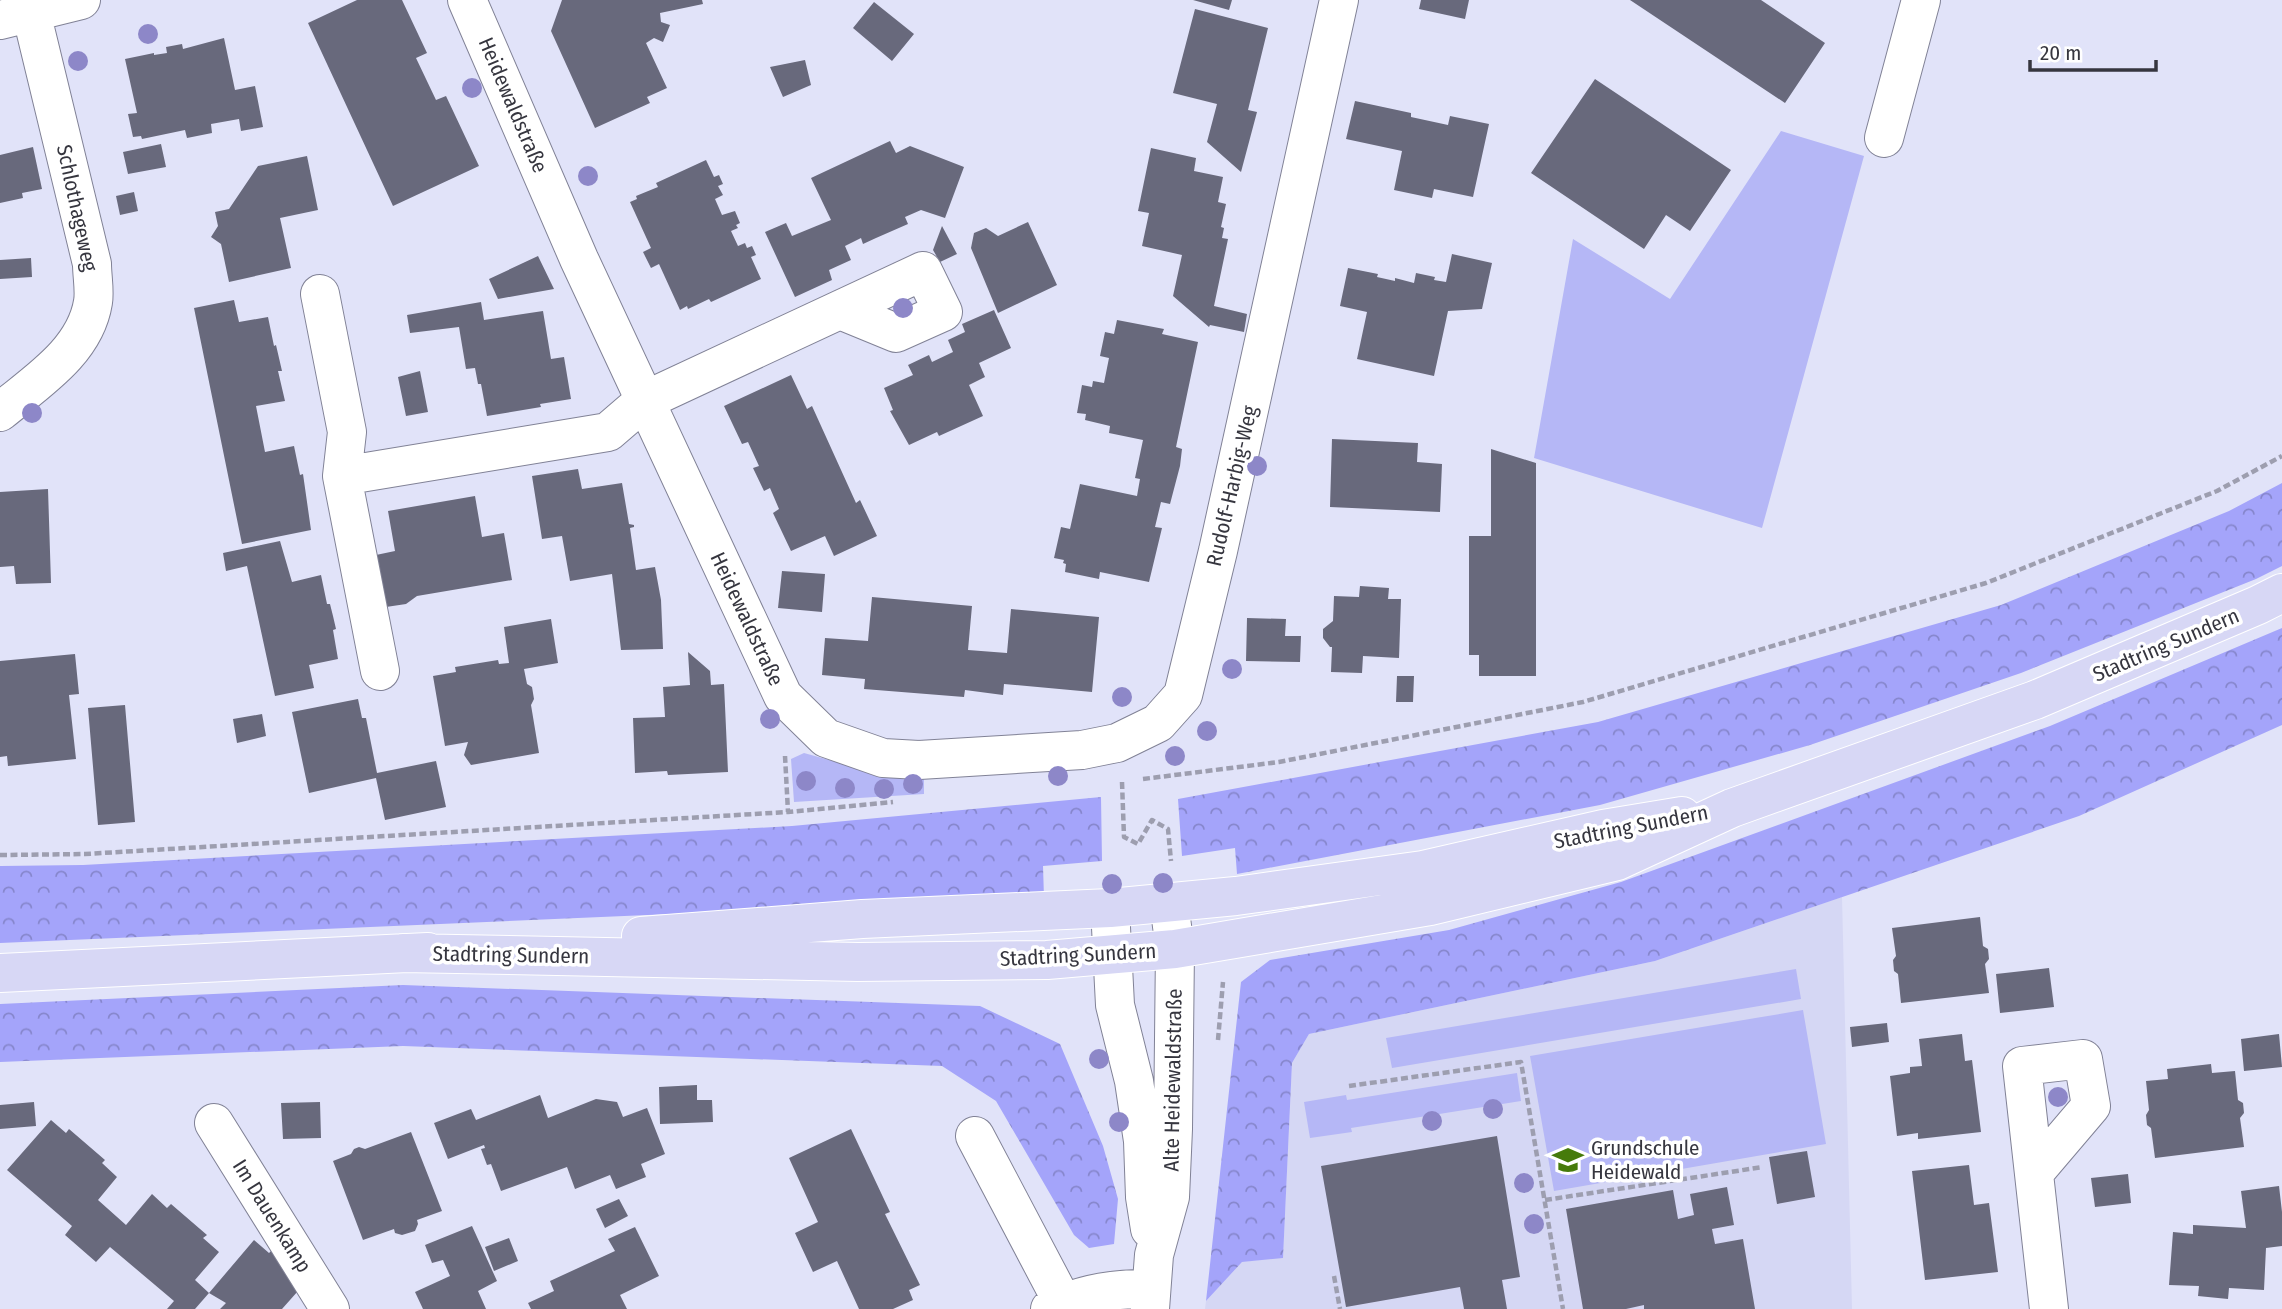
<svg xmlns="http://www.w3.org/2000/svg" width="2282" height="1309" font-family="'Fira Sans Condensed',sans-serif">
<defs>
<pattern id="forest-crowns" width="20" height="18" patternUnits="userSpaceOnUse" patternTransform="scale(1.75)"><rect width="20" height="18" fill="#a4a4fa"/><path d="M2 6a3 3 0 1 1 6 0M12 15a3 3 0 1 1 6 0" fill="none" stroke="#8686cc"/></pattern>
</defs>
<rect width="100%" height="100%" fill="#e1e3f9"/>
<path fill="#d5d7f4" d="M1842 897 1852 1309H1205L1206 1301 1242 1262 1283 1257 1292 1063 1309 1034 1655 961Z"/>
<path fill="#b5b7f6" d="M1781 131 1864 156 1762 528 1534 458 1573 239 1670 299Z
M804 753 876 773 924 776V794L794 802 791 759Z
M1796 969 1801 999 1392 1068 1386 1038Z
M1803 1010 1826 1144 1554 1191 1530 1056Z
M1517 1073 1521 1101 1351 1128 1352 1132 1310 1138 1304 1102 1346 1095 1347 1100Z"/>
<path fill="url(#forest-crowns)" d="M2282 483V566L2256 579 2021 673 1810 745 1600 805 1237 874 1235 848 1182 856 1178 799 1598 722 2001 605 2229 511Z
M2282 628V725L2079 816 1655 961 1309 1034 1292 1063 1283 1258 1242 1262 1206 1301 1241 982 1270 960 1449 930 1621 882 2050 726Z
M1101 797 1102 861 1043 866 1044 898 0 943V866L83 865 792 826Z
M403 985 980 1006 1060 1044 1103 1146 1118 1199 1114 1244 1089 1248 1074 1235 996 1101 942 1066 403 1046 0 1062V1004Z"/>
<path fill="#68697c" d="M357 0H402L427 53 416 58 436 100 446 96 479 166 393 206 308 23Z
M562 0H702L703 4 660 13 661 22 670 25 663 42 654 38 646 43 667 88 647 97 650 103 595 128 551 31Z
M1193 0H1232L1229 10Z
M1421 0H1469L1465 19 1419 9Z
M1630 0H1761L1825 43 1785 103Z
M874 2 914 34 892 61 853 28Z
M1195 9 1268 28 1248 110 1257 112 1241 172 1207 142 1217 104 1173 93Z
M224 38 235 90 255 86 263 127 241 131 239 119 211 124 212 133 187 138 185 130 142 139 141 136 133 137 128 114 137 113 125 59 154 53V55L167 53 166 47 182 44 183 49Z
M805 60 811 85 783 97 770 67Z
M1595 79 1731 170 1690 231 1666 215 1644 249 1531 173Z
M1355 101 1411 113V117L1448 125 1450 116 1489 124 1473 197 1434 189 1432 198 1394 190 1402 151 1346 139Z
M890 141 896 153 910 146 964 167 945 218 921 210 905 217 908 224 876 238 863 244 861 238 845 246 851 260 829 270 832 280 795 297 765 232 786 223 792 236 831 220 811 178Z
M161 144 166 167 128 174 123 152Z
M33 147 42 189 22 193 23 198 0 203V155Z
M1151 148 1196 158 1194 171 1223 177 1218 202 1226 204 1221 227 1224 228 1222 238 1228 239 1214 306 1247 314 1244 332 1210 325 1209 327 1173 296 1182 255 1142 246 1149 213 1138 211Z
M307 156 318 210 280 218 291 268 229 282 221 244 211 237 218 226 215 212 229 209 258 166Z
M706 160 714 177 719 175 723 184 718 186 723 195 715 199 722 215 735 211 740 223 736 225 738 228 731 231 738 246 745 243 747 248 752 246 756 255 751 257 761 279 711 302 709 299 688 309 687 306 680 310 659 264 651 268 643 252 651 248 630 202 637 199 636 196 658 187 656 183Z
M134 192 138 211 120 215 116 196Z
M1028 222 1057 285 998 313 971 248 974 233 986 228 998 236Z
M942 226 957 254 940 262 933 250Z
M1452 254 1492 263 1482 309 1448 311 1434 376 1357 359 1367 312 1340 306 1348 268 1378 274 1377 277 1395 281V278L1414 283 1416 273 1435 277 1434 280 1446 282Z
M538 256 554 289 498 299 489 279Z
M31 258 32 277 0 279V260Z
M234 300 239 322 268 317 274 346 276 345 282 371H278L285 401 256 406 265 452 294 446 300 475 303 474 311 530 242 544 194 308Z
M481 302 484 320 543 311 551 359 564 357 571 399 540 404 541 407 487 416 481 384H478L475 368 466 369 459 327 410 333 407 315Z
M994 310 1011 348 979 363 985 377 969 385 983 416 939 436 937 432 909 445 890 411 893 410 884 388 913 375 908 365 929 355 932 362 953 352 948 340 965 332 962 324Z
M1117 320 1164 329 1162 334 1198 342 1176 447 1182 449 1180 466 1170 504 1161 502 1155 527 1162 528 1149 582 1100 572 1099 579 1065 572 1066 564 1063 563 1064 560 1054 558 1061 527 1070 529 1080 484 1137 496 1140 479 1135 478 1143 440 1109 433 1110 426 1085 420 1086 414 1077 413 1082 385 1092 387 1093 381 1104 383 1109 358 1100 356 1105 332 1114 334Z
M420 371 428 412 406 416 398 377Z
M791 375 807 409 812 406 856 503 860 500 877 536 834 556 825 536 791 551 773 513 779 509 770 488 764 491 753 468 759 466 748 442 742 444 724 406Z
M1332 439 1418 443 1417 462 1442 464 1440 512 1330 507Z
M1491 449 1536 463V676H1479V655H1469V536H1491Z
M578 469 582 489 622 483 629 524 634 525V527L630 528 636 570 655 567 661 600 663 649 621 650 612 574 570 581 562 536 542 539 532 476Z
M48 489 51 583 16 584 14 566 0 567V492Z
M475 496 482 537 504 533 512 580 417 596 406 604 386 607 376 555 395 551 388 511Z
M280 541 292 582 321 575 327 604H330L333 616 336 629 333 630 338 659 309 665 314 688 275 696 247 566 226 571 223 553Z
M782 571 825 574 822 612 778 608Z
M1360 586 1389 588 1388 599H1401L1399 658 1363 656 1362 673 1331 672 1332 647H1330L1323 638V629L1333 621 1334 596 1359 597Z
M872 597 972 606 968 650 1007 653 1011 609 1099 617 1092 692 1004 684 1003 695 965 690 964 697 864 689 865 679 822 675 825 638 868 641Z
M1247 618 1286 619 1285 636H1301L1300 662 1246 661Z
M551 619 558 663 524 669 527 684 532 687 534 699 531 705 539 753 471 765 464 755 468 742 445 746 433 676 456 672 455 667 498 660 499 664 509 663 504 627Z
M688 652 710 671 711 685 724 684 728 772 668 775 667 771 635 773 633 718 665 717 663 687 690 685Z
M75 654 79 694 69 695 76 759 8 766 7 756 0 757V661Z
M1397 676H1414L1413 702H1396Z
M358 699 362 718H366L377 773 436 761 446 807 385 820 376 778 309 793 292 712Z
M125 705 135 822 98 825 88 708Z
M262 714 266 736 237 743 233 719Z
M1980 917 1983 946 1988 949 1989 959 1985 964 1989 993 1901 1003 1898 974 1894 971 1893 960 1896 956 1892 928Z
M2049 968 2054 1007 2000 1013 1996 974Z
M1887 1023 1889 1042 1852 1047 1850 1027Z
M1962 1034 1965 1061 1972 1060 1981 1132 1918 1139V1133L1897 1136 1890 1076 1910 1073V1067L1922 1066 1919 1039Z
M2279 1034 2282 1067 2244 1071 2241 1039Z
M2211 1064 2212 1073 2235 1071 2238 1100 2243 1103 2244 1113 2240 1118 2244 1147 2155 1158 2151 1128 2147 1125 2146 1115 2149 1110 2146 1081 2168 1079 2167 1069Z
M697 1085V1100H712L713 1122 660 1124 659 1087Z
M540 1095 548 1118 596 1099 617 1102 623 1117 647 1108 665 1154 641 1164 646 1177 616 1189 610 1175 575 1189 567 1167 501 1191 491 1164 487 1165 481 1149 485 1148 484 1145 448 1159 434 1123 471 1109 476 1120Z
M34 1102 36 1126 0 1129V1105Z
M320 1102 321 1138 283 1139 281 1103Z
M51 1120 66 1133 69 1129 105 1160 102 1163 117 1177 98 1200 126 1225 152 1194 167 1208 171 1204 207 1235 203 1238 219 1252 195 1280 209 1293 254 1240 269 1253 272 1250 298 1291 282 1309H220L226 1303 209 1293 195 1309H167L174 1301 110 1247 96 1262 65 1235 72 1226 7 1170Z
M851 1129 890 1212 885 1214 920 1285 909 1290 913 1300 893 1309H859L837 1261 813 1272 795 1233 818 1222 789 1158Z
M411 1132 442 1211 417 1220 418 1224 415 1231 402 1235 395 1233 394 1229 363 1240 333 1161 351 1154 354 1149 359 1147 365 1149Z
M1497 1136 1520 1277 1502 1280 1507 1309H1464L1460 1287 1346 1307 1321 1166Z
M1807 1151 1815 1197 1777 1204 1769 1157Z
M1969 1165 1974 1205 1989 1203 1998 1272 1925 1280 1912 1171Z
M2128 1174 2131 1203 2095 1207 2091 1178Z
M2279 1186 2282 1212V1246L2266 1248 2264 1290 2229 1288 2228 1299 2198 1296 2199 1286 2169 1285 2173 1232 2193 1234V1225L2246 1228 2241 1191Z
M1727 1187 1734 1225 1712 1229 1715 1244 1743 1239 1755 1309H1644V1305L1626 1309H1583L1566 1209 1673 1190 1678 1219 1694 1215 1690 1194Z
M619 1199 628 1216 605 1228 596 1209Z
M472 1226 497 1281 478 1291 486 1309H423L415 1292 450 1276 443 1260 432 1263 425 1245Z
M635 1227 659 1276 620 1295 627 1309H531L528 1303 554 1291 550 1281 615 1251 608 1239Z
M509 1238 518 1261 494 1271 485 1247Z"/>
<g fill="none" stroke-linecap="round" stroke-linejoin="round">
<g stroke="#818296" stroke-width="40">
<path id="minor" d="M467 0 579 259 783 696 826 738 883 758 919 760 1082 750 1117 743 1158 723 1183 695 1218 551 1339 0
M0 20 81 0
M1884 138 1921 0
M320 294 347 432 342 476 380 671
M0 412C36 382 85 352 93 302 95 291 92 276 92 264L31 12
M342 476 608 432 644 401 923 271 943 312 896 333 840 310
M1110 908 1115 1005 1134 1081 1143 1141 1145 1197 1150 1229
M214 1123 330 1309
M975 1136 1063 1303
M2034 1173 2091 1106 2083 1059 2022 1066 2049 1309
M1050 1309C1081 1294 1117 1288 1151 1289
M1150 1309 1154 1255 1170 1197 1173 1129 1175 949 1169 903"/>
</g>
<g stroke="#fff" stroke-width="40">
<path id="major" d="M641 936 862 919 1110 908 1236 896 1423 870 1603 829 1682 816
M403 953 858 962 1047 960 1175 949 1430 906 1617 861 1732 808 2035 700 2258 605 2282 593
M0 973 428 952"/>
</g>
<path stroke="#9d9eaf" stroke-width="4.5" stroke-dasharray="7 3.5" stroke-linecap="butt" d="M785 756 788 812
M1143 779 1279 762 1583 702 1986 583 2217 491 2282 456
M1122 782 1124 837 1138 844 1152 820 1168 829 1171 861
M0 855 85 854 788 812 893 802
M1218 1040 1223 982
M1349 1086 1521 1062 1563 1309
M1545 1200 1763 1167
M1334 1276 1340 1309"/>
<use href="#minor" stroke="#fff" stroke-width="38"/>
<use href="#major" stroke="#d7d7f5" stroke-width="38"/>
</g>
<g fill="#8d87c8">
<circle cx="148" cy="34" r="10"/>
<circle cx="78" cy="61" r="10"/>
<circle cx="472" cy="88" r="10"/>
<circle cx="588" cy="176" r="10"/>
<circle cx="903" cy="308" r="10"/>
<circle cx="32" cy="413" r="10"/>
<circle cx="1257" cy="466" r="10"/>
<circle cx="1232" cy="669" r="10"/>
<circle cx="1122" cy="697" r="10"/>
<circle cx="770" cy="719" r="10"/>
<circle cx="1207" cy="731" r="10"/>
<circle cx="1175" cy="756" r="10"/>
<circle cx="1058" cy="776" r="10"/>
<circle cx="806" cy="781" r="10"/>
<circle cx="913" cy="784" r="10"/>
<circle cx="845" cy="788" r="10"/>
<circle cx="884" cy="789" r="10"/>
<circle cx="1163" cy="883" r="10"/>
<circle cx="1112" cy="884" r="10"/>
<circle cx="1099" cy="1059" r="10"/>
<circle cx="2058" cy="1097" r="10"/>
<circle cx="1493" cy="1109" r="10"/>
<circle cx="1432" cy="1121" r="10"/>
<circle cx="1119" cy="1122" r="10"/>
<circle cx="1524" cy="1183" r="10"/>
<circle cx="1534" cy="1224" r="10"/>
</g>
<defs>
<g id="school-bare" transform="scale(2.415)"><path d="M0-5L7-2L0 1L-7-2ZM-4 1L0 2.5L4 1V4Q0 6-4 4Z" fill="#467b0b" stroke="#fff" stroke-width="2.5" paint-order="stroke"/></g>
</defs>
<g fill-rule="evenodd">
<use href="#school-bare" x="1568" y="1160"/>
</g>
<g text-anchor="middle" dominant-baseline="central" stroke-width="7" stroke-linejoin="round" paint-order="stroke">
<g font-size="21" fill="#36363f" stroke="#fff">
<text transform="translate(513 105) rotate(67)">Heidewaldstraße</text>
<text transform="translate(77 208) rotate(78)">Schlothageweg</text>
<text transform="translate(1232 486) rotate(-77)">Rudolf-Harbig-Weg</text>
<text transform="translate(747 619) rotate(65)">Heidewaldstraße</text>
<text transform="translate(2166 645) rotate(-23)">Stadtring Sundern</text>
<text transform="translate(1631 827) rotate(-11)">Stadtring Sundern</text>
<text transform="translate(511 955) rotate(1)">Stadtring Sundern</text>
<text transform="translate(1078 955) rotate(-3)">Stadtring Sundern</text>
<text transform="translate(1173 1080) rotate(-89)">Alte Heidewaldstraße</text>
<text transform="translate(272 1216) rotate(58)">Im Dauenkamp</text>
</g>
<g font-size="21" fill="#36363f" stroke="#fff" text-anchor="start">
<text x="1591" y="1148">Grundschule<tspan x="1591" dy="24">Heidewald</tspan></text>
</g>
</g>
<path d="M2030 60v10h126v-10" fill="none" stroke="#36363f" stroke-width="3.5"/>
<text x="2040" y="60" font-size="21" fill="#36363f" stroke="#ffffff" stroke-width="5" paint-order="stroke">20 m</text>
</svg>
